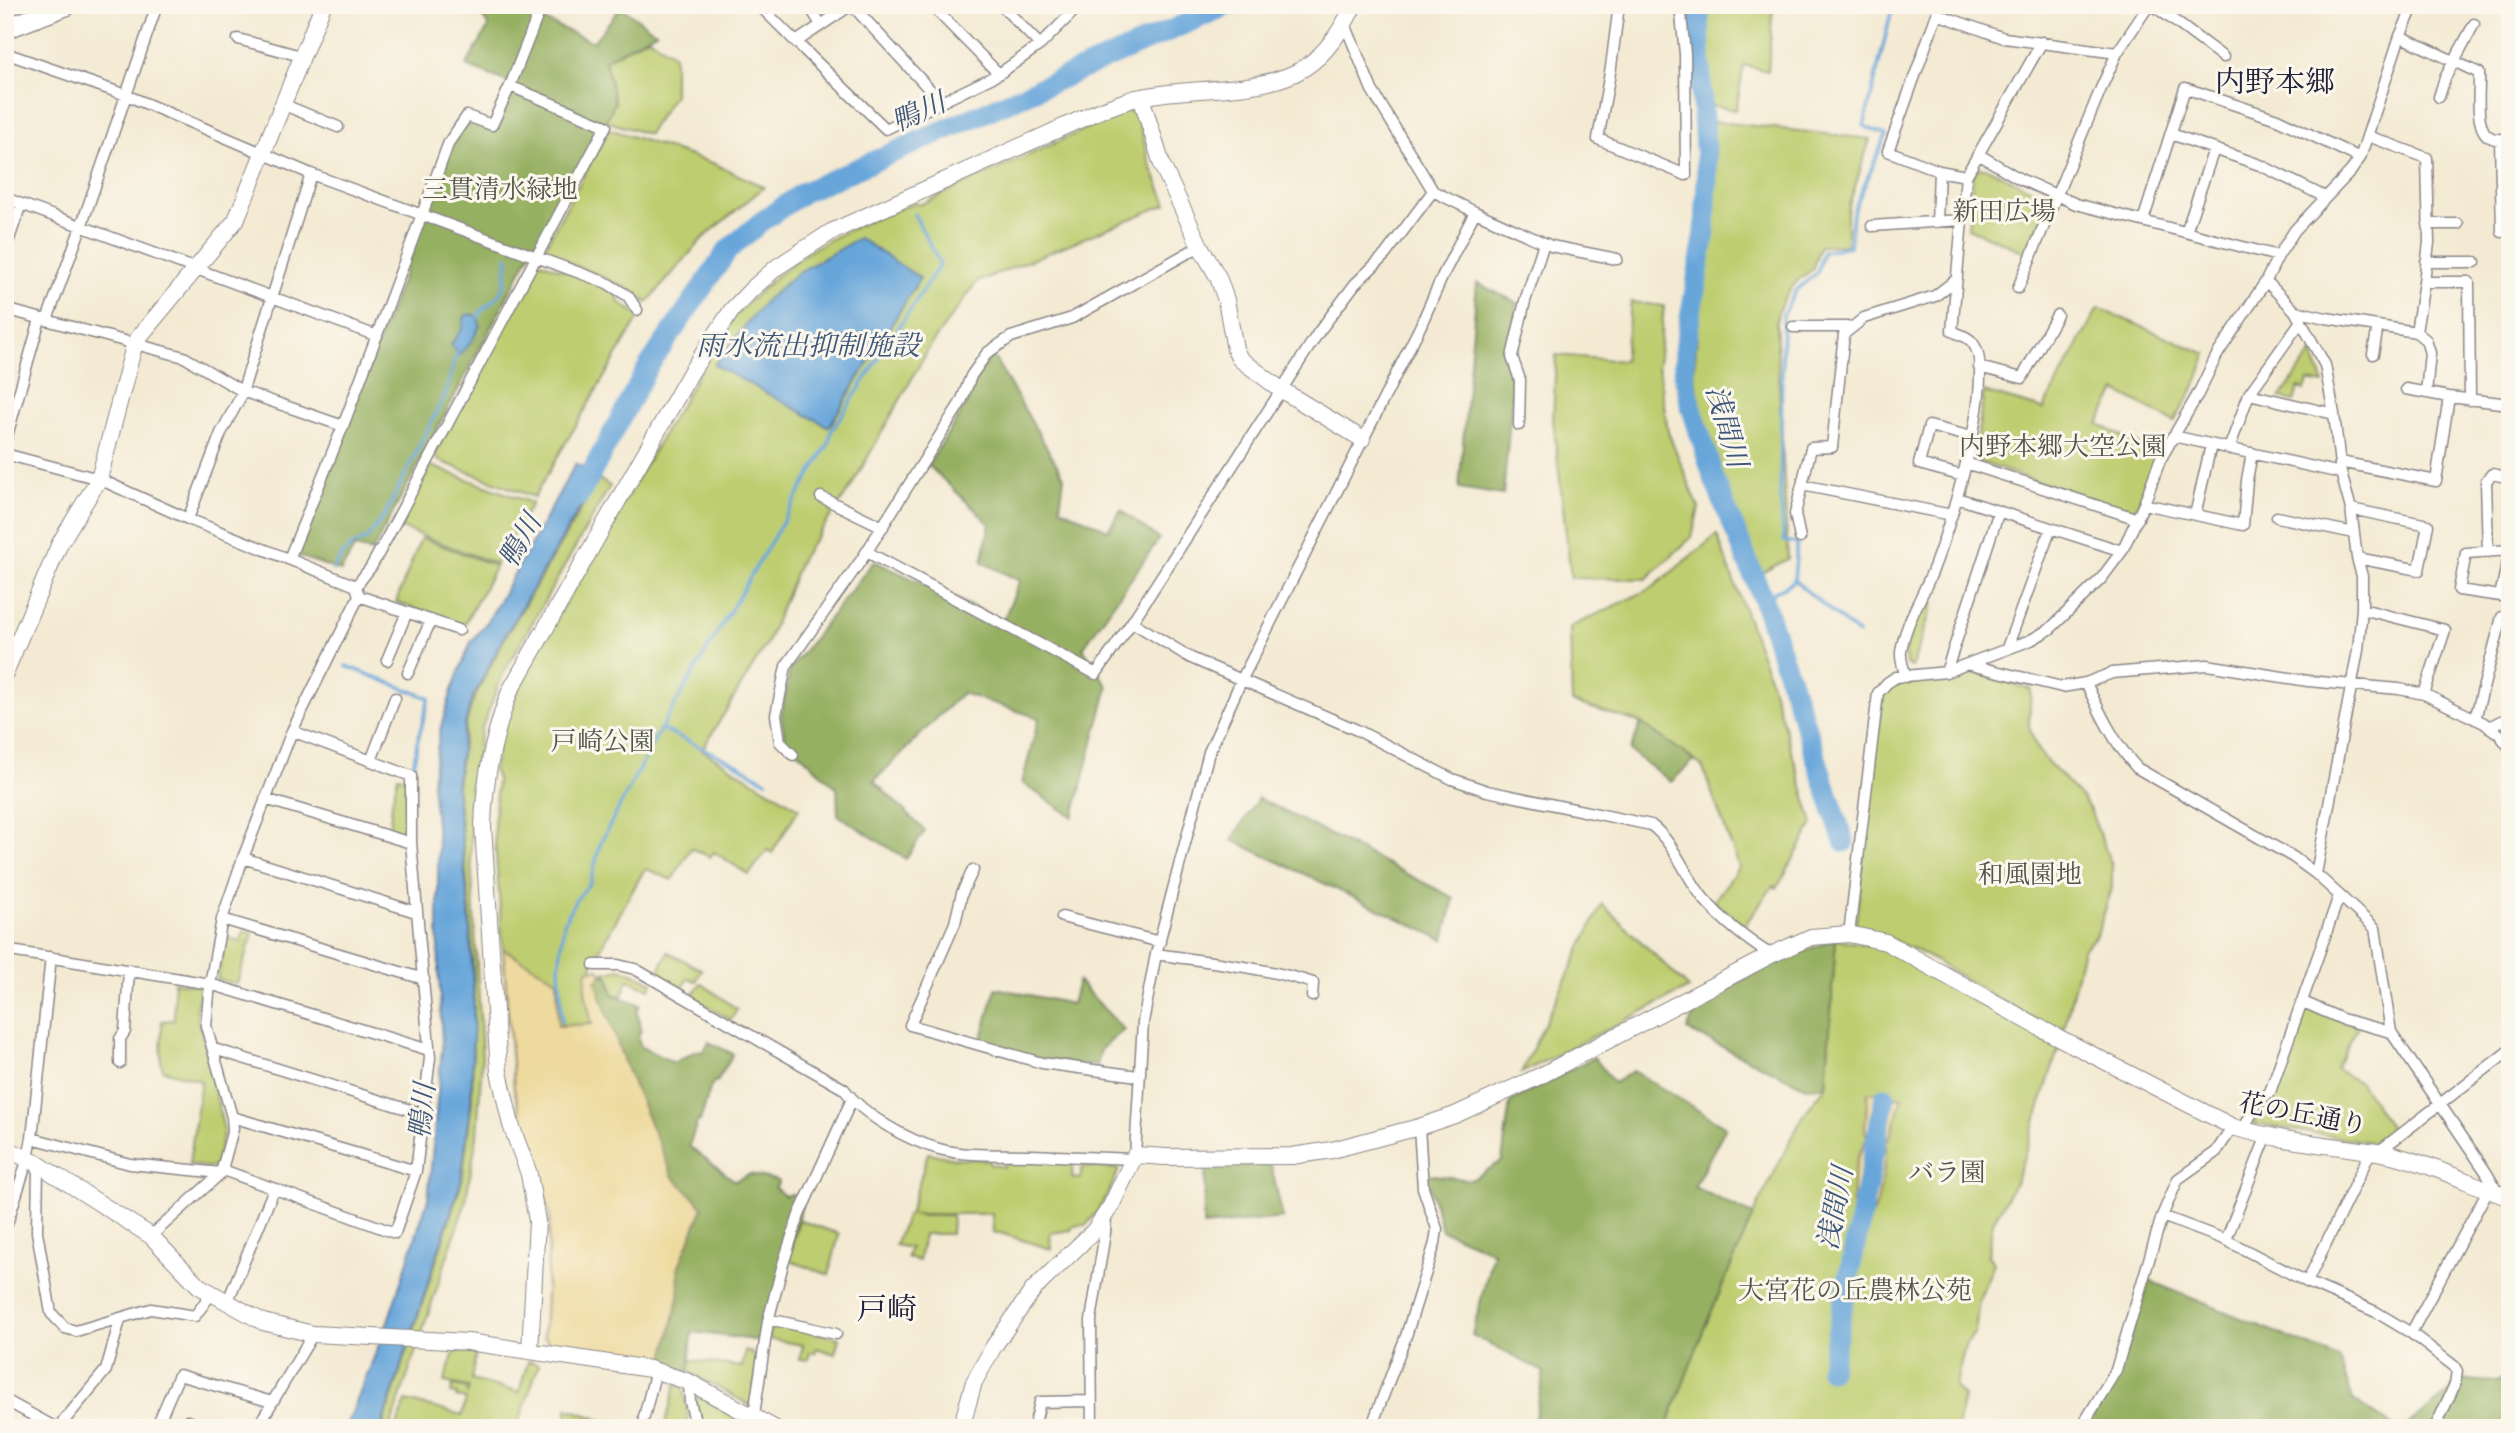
<svg xmlns="http://www.w3.org/2000/svg" width="2515" height="1433" font-family="'Gentium Book Plus','Noto Serif JP',serif">
<rect width="100%" height="100%" fill="#fbf7ec"/>
<filter id="ink" filterUnits="userSpaceOnUse"><feTurbulence type="fractalNoise" baseFrequency=".0143" numOctaves="2"/><feDisplacementMap in="SourceGraphic" scale="14" xChannelSelector="R" yChannelSelector="G"/><feConvolveMatrix kernelMatrix="1 2 1 2 8 2 1 2 1" color-interpolation-filters="sRGB"/></filter>
<filter id="wash" filterUnits="userSpaceOnUse"><feTurbulence type="fractalNoise" baseFrequency=".00686" numOctaves="4" result="noise"/><feDisplacementMap in="SourceGraphic" scale="28" xChannelSelector="R" yChannelSelector="G"/><feGaussianBlur stdDeviation="1.57" result="paint"/><feColorMatrix in="noise" values="0 0 0 0 0 0 0 0 0 0 0 0 0 0 0 0 0 1.4 0 .05"/><feComposite in="paint" operator="in"/></filter>
<g filter="url(#wash)">
<rect width="100%" height="100%" fill="#f4ead3"/>
<path fill="#becd6f" stroke="#707855" stroke-width="2" d="M1702 5H1773L1768 71 1744 65 1736 110 1707 105 1704 74Z
M648 37 674 55V95L648 134 605 121V60Z
M1127 110 1138 116 1148 159 1167 204 977 282 932 343 851 487 801 559 767 643 702 750 799 808 772 853 767 850 749 875 714 852 710 857 691 848 672 880 649 870H644L593 962 592 970H587L585 991 592 1024 558 1026 556 980 503 949 494 828 497 779 493 770 504 721 531 661 728 323C755 295 784 266 818 246 848 228 884 215 917 202L919 205Z
M1711 121 1870 139 1847 212V245L1820 246 1812 270C1792 282 1779 301 1776 323L1788 559 1761 573 1709 449 1694 373 1699 311 1715 220Z
M609 129 715 164 764 187 702 239 647 303 626 287 548 254 544 248Z
M1978 168H1987L2051 198 2027 253 1968 228 1973 176Z
M535 260 605 285 616 293 619 302 640 316 534 497 437 460 435 454Z
M1631 302 1664 306 1658 365 1668 432 1699 508 1692 537 1646 579 1571 578 1553 419 1556 355 1624 361Z
M2098 308 2207 354 2193 390 2174 422 2116 391 2098 424 2158 454 2134 515 1974 460 1984 392 2043 409Z
M2312 353 2324 384 2308 381 2305 390 2299 388 2294 401 2280 398Z
M431 466 532 503 496 564 399 527Z
M599 479 610 486 503 674 481 730 471 787V858L482 1057 477 1136 465 1204 390 1428H382L462 1181 472 1102 474 981 470 911 457 787 465 729 472 703 502 643Z
M1717 535 1771 682 1813 824 1777 888 1773 886 1744 926 1714 901 1739 867 1702 766 1641 723 1572 702 1570 627 1652 588Z
M421 538 496 566 463 627 396 602Z
M1925 598 1934 602 1912 667 1906 664 1905 646Z
M1974 673 2031 689 2029 726 2035 744 2045 759 2083 799 2090 810 2112 866V888L2097 935 2083 949 2063 1034C2037 1020 2012 1006 1987 992 1939 964 1910 941 1855 929L1882 695 1893 683Z
M398 776 405 778 407 783 406 838 389 833 392 801Z
M1602 904 1689 988 1521 1073Z
M244 930 253 932 237 984 217 979 226 937 240 942Z
M1836 939 1885 948 2060 1044 2016 1181 1993 1222 1988 1256 1994 1263 1979 1300 1975 1332 1965 1346 1955 1387 1964 1397 1957 1428H1664L1671 1416 1703 1331 1753 1215 1804 1114 1826 1086Z
M668 952 702 970 696 981 688 978 682 990 656 976Z
M622 969 653 982 650 989 628 980 622 996 613 994 609 976 604 972Z
M174 982 201 986 196 1008 224 1131 215 1168 189 1165 201 1081 163 1070 161 1063 162 1021 174 1020Z
M701 983 737 1009 731 1020 696 999 693 994Z
M2310 1006 2358 1026 2336 1069 2360 1083 2393 1131 2377 1143 2253 1124 2274 1090 2288 1060 2287 1052 2305 1009Z
M928 1153 953 1158 989 1160V1164L1004 1167 1005 1158 1073 1160 1072 1178 1080 1179 1082 1166 1119 1169C1111 1190 1102 1208 1086 1225H1074L1071 1230 1050 1233 1051 1249 1000 1233H993L992 1214H912L925 1216 952 1215 951 1234H924L919 1261 907 1257 910 1248 895 1245 907 1215H909Z
M799 1220 839 1234 829 1275 788 1260Z
M771 1324 839 1338 835 1354 816 1348 815 1353 810 1352 808 1360 800 1359 803 1345 769 1339Z
M457 1351 476 1353 471 1380 519 1392 528 1361 539 1364 517 1428H396L406 1401 462 1415 466 1399 456 1397 457 1394 451 1393 453 1385 468 1388 467 1395 469 1387 444 1382 453 1355Z
M745 1351 752 1353 759 1361 751 1406 689 1372 691 1360 742 1367Z
M676 1384 683 1388 690 1428H664Z
M700 1397 748 1425V1428H702L695 1400Z
M567 1408 623 1428H572L573 1425 567 1423Z"/>
<path fill="#96b062" stroke="#5c694e" stroke-width="2" d="M474 5H529L541 19 593 42 621 7 656 32 605 60 615 103C591 149 567 196 538 239L372 552 355 547 341 571 298 556 454 140 468 119 493 128 513 84 466 66 489 26Z
M1477 283 1518 303 1505 358 1513 387 1503 495 1459 488Z
M992 354 1064 477 1060 508 1108 530 1121 510 1159 539 1083 648 1108 687 1073 817 1022 783 1039 718 962 693 874 781 925 831 906 859 838 815 837 788 786 741 781 717 790 669 874 561 1003 621 1020 581 982 562 990 524 928 465 967 403 976 378Z
M1641 723 1694 760 1671 782 1630 751Z
M1258 798 1454 898 1444 940 1232 840Z
M1836 939 1826 1086 1808 1088 1687 1030 1696 1009 1772 963Z
M602 974 608 977 613 995 640 1004 637 1012 641 1030 638 1037 641 1047 674 1063 696 1051 703 1052 709 1042 733 1054 717 1082 715 1081 711 1086 700 1121 698 1120 689 1146 735 1181 749 1174 779 1181 775 1188 785 1196 791 1194 804 1198 762 1341 692 1332 689 1372 663 1362 679 1296 678 1268 703 1207 673 1177 625 1065 595 981Z
M1078 981 1124 1030 1101 1049 1097 1066 1042 1060 981 1041 996 988 1072 1004Z
M1594 1057 1614 1083 1633 1071 1726 1127 1694 1187 1753 1215 1703 1331 1671 1416 1664 1428H1533L1544 1372 1472 1335 1493 1252 1442 1230 1426 1174 1471 1180 1502 1161 1510 1102Z
M1206 1164 1271 1165 1283 1218 1203 1226Z
M2150 1281 2339 1358 2353 1400 2396 1428H2085L2119 1372Z
M2510 1376V1428H2404L2466 1380 2495 1382Z"/>
<path fill="#eeda9e" stroke="#887e6c" stroke-width="2" d="M503 949 557 980 558 1026 592 1024 585 991 587 970 599 969 602 974 596 982 625 1065 673 1177 703 1207 678 1268 679 1296 663 1362 552 1347 544 1336 550 1217 538 1166 525 1131 514 1089Z
M1868 1092 1902 1098 1891 1134 1886 1142V1159L1877 1204 1861 1234 1852 1232 1853 1180 1857 1159 1867 1138 1865 1128Z"/>
<path fill="#67a6da" stroke="#44648a" stroke-width="2" d="M859 238 920 278 829 427 714 365 765 301 799 272Z
M471 314 478 317 480 325 471 343 459 355 451 345 462 329 465 316Z
M576 463 598 477 501 642 471 701 464 727 456 788 469 911 474 1007 471 1102 461 1181 381 1428H346L386 1327 428 1199 442 1048 438 941V845L432 782 440 730 453 687 471 642 488 621Z"/>
<g fill="none" stroke-linecap="round" stroke-linejoin="round">
<path stroke="#67a6da" stroke-width="3.5" d="M478 317C482 307 487 307 494 300 507 289 507 271 508 256
M333 570 342 555 353 545 367 539 385 515 445 395 457 353
M1795 581 1858 634
M1763 599 1794 581 1797 543 1784 541 1780 496 1783 314 1796 290 1817 273 1823 252 1850 246 1853 212 1886 135 1864 126 1893 5
M346 666 429 698 417 743 413 769
M662 729 737 764 766 781
M562 1022 559 967 564 923 575 901 590 883 601 842 656 737 829 443 831 432 940 264 914 214"/>
<path stroke="#67a6da" stroke-width="21" d="M1699 5 1701 88 1707 175 1705 232 1685 347 1684 375 1691 406 1714 479 1763 599 1844 842
M579 496 648 367 728 250 761 222 804 192 1228 5
M1830 1370 1885 1097"/>
</g>
</g>
<g filter="url(#ink)">
<g fill="none" stroke-linecap="round" stroke-linejoin="round">
<g stroke="#8b8687" stroke-width="13">
<path id="street" d="M759 5 796 42
M809 5 821 25
M851 5 796 42 886 129 999 74 1040 45 1080 5
M852 5 941 102
M931 5 999 74
M1001 5 1040 45
M1619 5 1611 67 1598 139 1686 175 1685 54 1680 5
M1938 5 1937 14 2004 38 2117 53
M2153 5 2223 57
M1937 14 1888 151 1939 171 1966 176
M2400 36 2479 73C2480 90 2473 132 2492 138 2497 140 2504 140 2510 140
M238 39 301 56
M5 53 126 95 311 174 607 283 628 296 637 310
M2439 97 2445 78 2474 24
M282 104 338 127
M2171 134 2260 165 2325 197
M2368 136 2427 158 2429 243 2424 282H2469L2470 400
M2500 139 2502 232
M1978 154 2020 179 2076 204 2278 256
M1433 191 1385 255 1355 284 1318 333 1132 622 1191 658 1357 730 1452 779 1487 791 1651 825C1675 843 1685 876 1704 899 1723 921 1747 940 1771 955
M5 198 377 336
M1475 212 1551 246 1617 259
M2143 221 2185 88 2277 119 2360 158
M1937 222 1939 171
M2428 224H2458
M1872 226 1962 220
M2186 232 2214 149
M5 251 21 204
M2426 262H2475
M2266 281 2295 311 2325 365 2334 414 2341 473 2351 509 2357 558 2362 576V609L2358 650 2316 874
M2018 288 2102 86 2117 53 2149 5
M5 309 184 357 242 391 343 426
M2295 311 2326 318 2416 332 2424 282
M47 320 81 227 157 5
M1793 327H1853
M2416 332 2426 340 2430 353 2426 393
M2373 354 2378 326
M1979 367 2022 378 2057 315
M2406 389 2449 397
M2249 394 2334 414
M1519 425 1520 380 1512 357 1525 301 1544 243
M2173 436 2341 473
M5 443 40 319
M2229 449 2249 394 2301 321
M5 454 99 479 188 519 356 586 359 596 292 731 243 858 222 919 210 984 206 1026 232 1117 233 1129 221 1173 151 1236
M2340 462 2436 481 2449 397 2510 404
M1966 463 2138 519
M1963 476 1919 464 1929 426 1972 437
M1802 485 1952 515
M821 497 883 527
M1957 498 2122 551
M2144 504 2243 525 2247 480 2252 453
M2351 509 2428 525 2419 570 2357 558
M2195 515 2211 445
M2277 517 2354 533
M188 519 221 433 241 396 311 174
M1800 538 1795 514 1811 448 1832 447 1844 334 1864 318 1935 296 1957 279
M2510 550 2466 553 2459 590 2500 596 2510 551
M867 552 1096 674 1132 622
M2488 552 2486 481 2492 474 2510 478
M289 559 343 426 449 142 467 116 492 125 510 86 539 12 534 5
M356 586 371 567 388 536 606 126 510 86
M359 596 459 630
M2362 609 2445 630 2424 694
M2007 648 2051 528
M387 660 407 612
M1970 665 2062 687 2086 683 2112 673 2207 665 2308 681 2399 689 2424 694 2484 723 2499 734 2510 748
M1946 672 1999 511
M408 673 431 620
M1906 677C1904 669 1900 660 1901 652 1905 622 1924 595 1934 567 1948 531 2001 369 1971 341 1967 336 1958 334 1952 331L1966 176 2042 42
M2086 683C2100 713 2114 743 2137 768L2293 857 2316 874 2375 928 2391 1032 2486 1172 2499 1194
M2475 719 2502 617
M2489 727 2501 721 2510 723
M793 755 780 742 776 715 786 666 862 559 961 402 971 376 987 353 1011 337 1072 318 1200 246
M371 761 395 698
M265 799 411 843
M243 858 416 912
M973 870 962 893 955 923 910 1025 1042 1063 1138 1076
M1062 917 1160 942
M222 919 424 979
M1849 934 1878 693 1887 683 1896 677 1946 672 2031 640 2050 629 2101 579 2122 551 2144 504 2160 460 2198 394 2217 355 2266 281 2278 256 2295 230 2351 171 2360 158 2400 36 2414 5
M5 950 210 984 429 1050
M1156 954C1209 962 1263 967 1313 983L1312 996
M594 965H618L635 969 844 1089C864 1116 907 1140 939 1149 967 1157 1002 1154 1031 1155 1065 1156 1100 1158 1134 1159
M2303 1002 2342 1019 2391 1032
M214 1049 423 1114
M120 1063V1039L125 1031 129 970
M232 1117 416 1171
M2243 1130 2257 1103 2270 1092 2339 896
M32 1138 130 1164 221 1173
M2378 1152 2510 1050
M1135 1155 1143 1022 1156 954 1209 752 1242 679 1420 327 1443 275 1475 212 1433 191 1372 90 1345 24
M38 1164 37 1232 51 1313 65 1328 76 1331 151 1309 195 1316 211 1294
M223 1170 395 1233 416 1171 430 1058 411 843V776L292 731
M2162 1216 2226 1240 2307 1282 2376 1312 2411 1333 2454 1366 2457 1371 2455 1384 2435 1428
M5 1230 28 1158 32 1138 51 957
M2226 1240 2267 1135
M2307 1282 2371 1151
M227 1303 274 1189
M769 1319 836 1334
M2411 1333 2488 1190
M689 1382 690 1402 697 1428
M5 1400 56 1428
M644 1417 656 1370
M187 1421 208 1428
M259 1424 306 1427
M58 1428 106 1370 120 1320
M156 1428 179 1375 272 1402
M257 1428 313 1334
M752 1428 768 1321 783 1264 799 1215 852 1099
M1034 1428 1040 1402 1091 1401
M1092 1428 1091 1320 1105 1233 1106 1216
M1371 1428 1406 1336 1435 1243 1437 1229 1423 1188 1419 1127
M2081 1428 2116 1370 2162 1216 2178 1179 2216 1152 2233 1127"/>
</g>
<g stroke="#8b8687" stroke-width="18">
<path id="secondary" d="M1141 97 1162 165 1200 246 1218 277 1226 300 1235 349 1240 359 1280 389 1362 439
M5 673 60 543 99 479 135 342 236 220 323 5
M5 1148 38 1164 151 1236 199 1286 263 1322 313 1334 468 1342 650 1369 689 1382 774 1428
M530 1351 537 1221 529 1174 511 1125 499 1072 483 827C484 779 493 736 510 691L691 372 732 310 752 289 777 267 831 232 1101 110C1114 106 1128 99 1142 97 1190 86 1250 94 1295 73 1323 60 1341 32 1354 5
M961 1428 974 1382 994 1346 1033 1290 1094 1231 1111 1206 1135 1155 1165 1157 1292 1156 1332 1150 1419 1127 1455 1115 1542 1075 1771 955 1811 937 1849 934 1886 942 2044 1030 2233 1127C2279 1141 2329 1145 2377 1152 2419 1158 2469 1184 2510 1198"/>
</g>
<g stroke="#8b8687" stroke-width="22">
<path id="highway" d="M5 6 7 5
M5 29 68 5"/>
</g>
<use href="#street" stroke="#fff" stroke-width="10"/>
<use href="#secondary" stroke="#fff" stroke-width="16"/>
<use href="#highway" stroke="#fff" stroke-width="19"/>
</g>
</g>
<g text-anchor="middle" dominant-baseline="central" stroke-width="6" stroke-linejoin="round" paint-order="stroke">
<g font-size="26" fill="#51554b" stroke="#fbf7ec">
<text x="500" y="188">三貫清水緑地</text>
<text x="2004" y="210">新田広場</text>
<text x="2063" y="445">内野本郷大空公園</text>
<text x="603" y="740">戸崎公園</text>
<text x="2030" y="873">和風園地</text>
<text x="1947" y="1171">バラ園</text>
<text x="1855" y="1289">大宮花の丘農林公苑</text>
</g>
<g font-size="26" fill="#22223b" stroke="#fbf7ec">
<text transform="translate(2303 1113) rotate(11)">花の丘通り</text>
</g>
<g font-size="28" font-style="italic" fill="#3e577b" stroke="#fbf7ec">
<text transform="translate(918 111) rotate(-24)">鴨川</text>
<text x="808" y="344">雨水流出抑制施設</text>
<text transform="translate(1728 426) rotate(74)">浅間川</text>
<text transform="translate(519 540) rotate(-60)">鴨川</text>
<text transform="translate(421 1111) rotate(-84)">鴨川</text>
<text transform="translate(1834 1208) rotate(-79)">浅間川</text>
</g>
<g font-size="30" fill="#22223b" stroke="#fbf7ec">
<text x="2275" y="81">内野本郷</text>
<text x="887" y="1308">戸崎</text>
</g>
</g>
<rect width="2515" height="1433" fill="none" stroke="#fbf7ec" stroke-width="28"/>
</svg>
